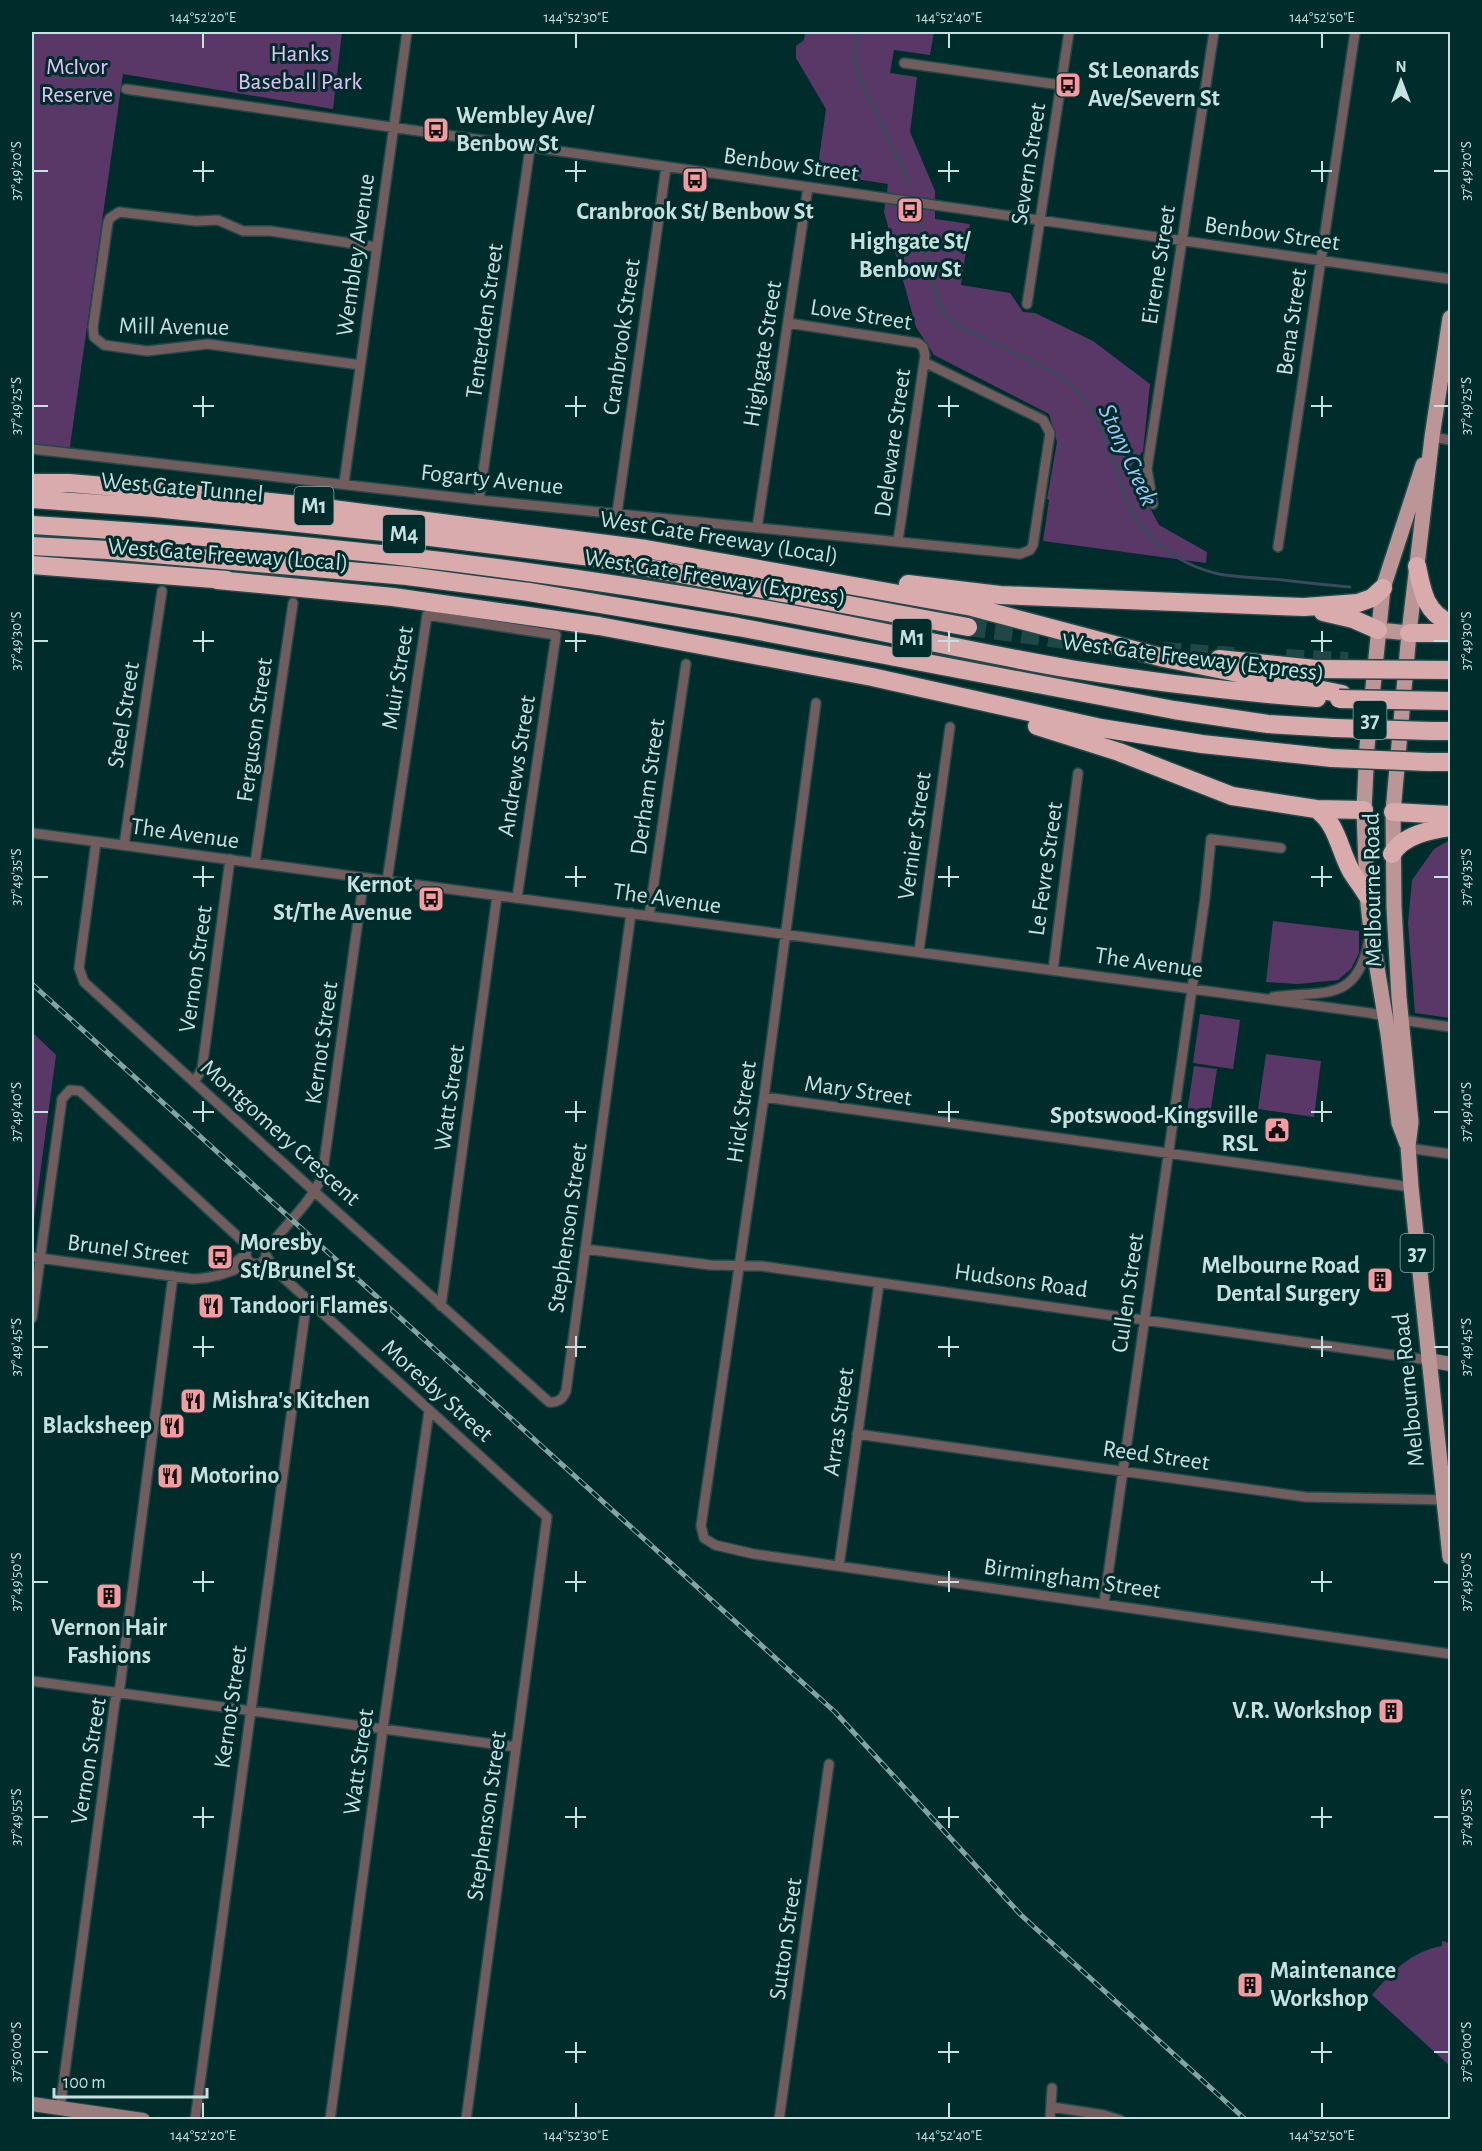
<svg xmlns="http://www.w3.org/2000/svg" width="1482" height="2151" font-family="'Alegreya Sans',sans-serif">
<rect width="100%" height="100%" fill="#012c2c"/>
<path fill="#593868" d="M32 32H342L333 109 123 74 69 453 32 450Z
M805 32H934L930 55 894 50 890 73 917 77 910 132 935 191V219L970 224 961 285 1010 293 1023 312 1035 313 1093 341 1150 384 1143 451 1131 466 1132 474 1144 482 1150 508 1159 525 1207 552 1206 563 1043 541 1049 500 1047 499 1057 442 1049 414 934 355 916 327 884 212 888 184 817 173 826 109 796 58V46L804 40Z
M1450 840V1018L1415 1013 1408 923 1412 880 1434 849Z
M1273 921 1359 931V953L1351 969 1338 980 1298 984 1266 982Z
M1200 1014 1240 1020 1233 1069 1193 1063Z
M32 1032 56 1055 32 1234Z
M1266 1054 1321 1061 1314 1117 1258 1109Z
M1194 1066 1217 1069 1210 1115 1187 1112Z
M1442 1941 1450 1943V2066L1372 1995C1393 1971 1410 1952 1442 1946Z"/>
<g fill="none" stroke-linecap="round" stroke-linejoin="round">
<path stroke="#3b495c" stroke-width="3" d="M858 32 854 51 856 69 909 183
M919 220C924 241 933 297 944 312 953 325 968 331 981 337 1009 351 1055 368 1076 390 1105 419 1112 459 1125 496 1139 536 1178 565 1219 574 1236 577 1255 578 1273 579 1299 582 1324 585 1350 587"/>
<path stroke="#1f4747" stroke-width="18" stroke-dasharray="18 9" stroke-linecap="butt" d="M968 627 1088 643
M1163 651 1234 656
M935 656 1018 667
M1286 658 1348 661"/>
<g stroke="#214949" stroke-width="12">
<path id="street" d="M904 63 1061 85
M126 89 1450 279
M1027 304 1069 32
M788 323 918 343 923 347 925 355 898 541
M360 365 208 344 147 351 104 345 94 337 93 327 108 222 110 218 119 212 196 221 218 220 243 231H270L376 247
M1432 437 1450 440
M32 449 479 500 1020 554 1030 550 1033 545 1050 433 1043 420 924 362
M344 483 407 32
M479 500 530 148
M1153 504 1147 469 1214 32
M617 513 666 167
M757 528 808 187
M1278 547 1355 32
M816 703 764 1097 701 1526 704 1538 715 1545 754 1554 1450 1654
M32 833 1370 1013 1402 1020 1450 1027
M96 842 79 968 84 982 315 1192 549 1402C558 1403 563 1399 566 1391L631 913
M124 845 162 591
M255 863 293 603
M387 881 427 615 556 635 517 898
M649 916 686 664
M919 951 950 727
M1053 970 1078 773
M1273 997C1323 990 1357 1004 1369 940
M194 1082 202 1069 230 859
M764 1097 1411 1187
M1408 1148 1450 1154
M246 1254a10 10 0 1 1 20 0a10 10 0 1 1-20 0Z
M585 1249 710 1265 761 1266 1428 1360
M266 1251C284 1226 309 1205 322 1177L364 878
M32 1257 193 1279C214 1278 232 1273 250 1262
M267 1257 275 1270 547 1517 466 2120
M224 1271 246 1254
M441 1306 497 896
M32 1318 62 1099 70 1090 80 1091 249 1247
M857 1434 1306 1497 1447 1500
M839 1566 879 1283
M1104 1603 1205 898 1211 839 1281 848
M32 1681 516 1747
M1052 2107 1104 2115 1120 2120
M60 2108 115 1701 120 1686 173 1276
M195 2120 307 1299
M330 2120 383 1728 429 1411
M779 2120 829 1764
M1050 2120 1052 2088"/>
</g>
<g stroke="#214949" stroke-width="16">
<path id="secondary" d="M1428 1360 1450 1364
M32 2104 143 2120"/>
</g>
<g stroke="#214949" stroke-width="18">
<path id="primary" d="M1450 318 1432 437 1409 633 1393 812 1394 907 1399 997 1411 1122 1408 1146 1411 1187 1450 1557
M1378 630 1409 633
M1407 1144 1399 1123 1388 1034 1371 931 1367 895 1364 810 1367 747 1383 588 1423 465"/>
</g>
<g stroke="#214949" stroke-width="21">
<path id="highway" d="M32 483H69L175 492 309 506 646 549 972 607 1164 658 1342 694
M32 499 155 508 422 536 583 556 968 627
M32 525C275 539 517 565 757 608 862 626 965 651 1071 669 1152 682 1234 692 1317 698
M32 546 108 550 407 576 529 592 738 627 1174 710 1268 724 1334 728
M32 565 227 580
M1417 566C1422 591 1425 612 1450 623
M217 580 393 597 599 626 872 677 1101 728 1202 744 1332 758
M908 584 1000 595 1304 607 1358 603 1372 598 1383 588
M1323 612 1353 619 1378 630
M1409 633H1450
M1219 659 1315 669
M1037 726 1119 752 1232 796 1316 809 1364 810
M1431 731H1450
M1428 762H1450
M1316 809C1337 823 1339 849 1351 871 1356 879 1362 887 1367 895
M1393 812 1450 815
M1392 854C1403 835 1430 830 1450 827"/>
</g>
<use href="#street" stroke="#715d5e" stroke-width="9"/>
<use href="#secondary" stroke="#9b7d7e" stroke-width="14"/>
<use href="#primary" stroke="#bc9597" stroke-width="15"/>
<use href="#highway" stroke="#daabad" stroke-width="18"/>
<g stroke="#83a4a3" stroke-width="5">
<path id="rail" d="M32 984 835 1712 1021 1915 1246 2120"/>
</g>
<use href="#rail" stroke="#012c2c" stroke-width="3" stroke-dasharray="9" stroke-linecap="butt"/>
<g stroke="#214949" stroke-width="21" stroke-linecap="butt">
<path id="highway-bridge" d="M1315 669 1450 670
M1339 699 1448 701
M1334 728 1431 731
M1332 758 1428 762"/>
</g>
<use href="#highway-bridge" stroke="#daabad" stroke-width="18"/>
</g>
<path fill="none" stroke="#c6e1e0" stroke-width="2" d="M203 33V48M576 33V48M949 33V48M1322 33V48M203 161V182M576 161V182M949 161V182M1322 161V182M33 171H48M193 171H214M565 171H586M938 171H959M1311 171H1332M1434 171H1449M203 396V417M576 396V417M949 396V417M1322 396V417M33 406H48M193 406H214M565 406H586M938 406H959M1311 406H1332M1434 406H1449M203 631V652M576 631V652M949 631V652M1322 631V652M33 641H48M193 641H214M565 641H586M938 641H959M1311 641H1332M1434 641H1449M203 866V887M576 866V887M949 866V887M1322 866V887M33 877H48M193 877H214M565 877H586M938 877H959M1311 877H1332M1434 877H1449M203 1101V1122M576 1101V1122M949 1101V1122M1322 1101V1122M33 1112H48M193 1112H214M565 1112H586M938 1112H959M1311 1112H1332M1434 1112H1449M203 1336V1357M576 1336V1357M949 1336V1357M1322 1336V1357M33 1347H48M193 1347H214M565 1347H586M938 1347H959M1311 1347H1332M1434 1347H1449M203 1571V1592M576 1571V1592M949 1571V1592M1322 1571V1592M33 1582H48M193 1582H214M565 1582H586M938 1582H959M1311 1582H1332M1434 1582H1449M203 1807V1828M576 1807V1828M949 1807V1828M1322 1807V1828M33 1817H48M193 1817H214M565 1817H586M938 1817H959M1311 1817H1332M1434 1817H1449M576 2042V2063M949 2042V2063M1322 2042V2063M33 2052H48M565 2052H586M938 2052H959M1311 2052H1332M1434 2052H1449M203 2103V2118M576 2103V2118M949 2103V2118M1322 2103V2118"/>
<defs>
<g id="bus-square" transform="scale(1.35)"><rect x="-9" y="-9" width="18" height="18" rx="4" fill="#f49aa1" stroke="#012c2c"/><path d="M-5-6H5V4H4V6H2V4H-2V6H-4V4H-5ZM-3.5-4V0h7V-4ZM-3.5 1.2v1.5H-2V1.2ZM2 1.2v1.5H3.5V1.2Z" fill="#111"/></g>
<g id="civic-square" transform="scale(1.35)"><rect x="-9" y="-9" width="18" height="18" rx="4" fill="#f49aa1" stroke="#012c2c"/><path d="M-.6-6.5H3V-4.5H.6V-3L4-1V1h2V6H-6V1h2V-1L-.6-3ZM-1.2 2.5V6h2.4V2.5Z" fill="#111"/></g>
<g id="building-square" transform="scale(1.35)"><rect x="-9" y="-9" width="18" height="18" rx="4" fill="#f49aa1" stroke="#012c2c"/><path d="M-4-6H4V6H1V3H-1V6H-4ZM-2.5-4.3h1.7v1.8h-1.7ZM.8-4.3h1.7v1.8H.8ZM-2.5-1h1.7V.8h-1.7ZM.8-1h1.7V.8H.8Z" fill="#111"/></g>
<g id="restaurant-square" transform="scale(1.35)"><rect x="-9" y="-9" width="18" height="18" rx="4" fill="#f49aa1" stroke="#012c2c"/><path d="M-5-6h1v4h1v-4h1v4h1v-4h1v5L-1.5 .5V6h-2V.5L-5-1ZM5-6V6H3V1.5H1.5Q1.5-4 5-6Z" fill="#111"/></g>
</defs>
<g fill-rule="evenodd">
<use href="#bus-square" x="1068" y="85"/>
<use href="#bus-square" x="436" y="130"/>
<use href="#bus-square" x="695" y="180"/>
<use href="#bus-square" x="910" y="210"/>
<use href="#bus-square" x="431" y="899"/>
<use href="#civic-square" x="1277" y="1130"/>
<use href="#bus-square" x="220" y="1257"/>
<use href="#building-square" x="1380" y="1280"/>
<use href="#restaurant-square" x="211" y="1306"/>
<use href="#restaurant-square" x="193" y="1401"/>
<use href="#restaurant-square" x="172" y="1426"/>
<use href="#restaurant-square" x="170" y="1476"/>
<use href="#building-square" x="109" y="1596"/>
<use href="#building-square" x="1391" y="1711"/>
<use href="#building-square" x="1250" y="1985"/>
</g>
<g text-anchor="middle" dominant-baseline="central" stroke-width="6" stroke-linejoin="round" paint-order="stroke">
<g fill="#012c2c" stroke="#8babaa" stroke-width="1.5">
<rect x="294.5" y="487" width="39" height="38" rx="4.5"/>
<rect x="383" y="515" width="42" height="38" rx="4.5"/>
<rect x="892.5" y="619" width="39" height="38" rx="4.5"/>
<rect x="1353.5" y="701" width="33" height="38" rx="4.5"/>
<rect x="1400.5" y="1234" width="33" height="38" rx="4.5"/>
</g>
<g font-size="22" font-weight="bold" fill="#c6e1e0">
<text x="314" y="506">M1</text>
<text x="404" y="534">M4</text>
<text x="912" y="638">M1</text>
<text x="1370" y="720">37</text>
<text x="1417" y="1253">37</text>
</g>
<g font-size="24" fill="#e5c1f6" stroke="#012c2c">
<text x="300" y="54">Hanks<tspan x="300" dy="28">Baseball Park</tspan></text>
<text x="77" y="67">McIvor<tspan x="77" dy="28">Reserve</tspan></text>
</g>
<g font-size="24" font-weight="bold" fill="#c6e1e0" stroke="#012c2c" text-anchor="start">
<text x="1088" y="71">St Leonards<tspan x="1088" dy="28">Ave/Severn St</tspan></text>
<text x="456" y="116">Wembley Ave/<tspan x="456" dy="28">Benbow St</tspan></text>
<text x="695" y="212" text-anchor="middle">Cranbrook St/ Benbow St</text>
<text x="910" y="242" text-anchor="middle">Highgate St/<tspan x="910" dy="28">Benbow St</tspan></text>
<text x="412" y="885" text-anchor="end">Kernot<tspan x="412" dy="28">St/The Avenue</tspan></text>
<text x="1258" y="1116" text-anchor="end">Spotswood-Kingsville<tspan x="1258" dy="28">RSL</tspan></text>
<text x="240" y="1243">Moresby<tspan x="240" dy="28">St/Brunel St</tspan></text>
<text x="1360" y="1266" text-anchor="end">Melbourne Road<tspan x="1360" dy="28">Dental Surgery</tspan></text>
<text x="230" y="1306">Tandoori Flames</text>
<text x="212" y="1401">Mishra's Kitchen</text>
<text x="152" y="1426" text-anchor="end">Blacksheep</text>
<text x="190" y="1476">Motorino</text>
<text x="109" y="1628" text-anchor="middle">Vernon Hair<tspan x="109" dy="28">Fashions</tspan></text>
<text x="1372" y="1711" text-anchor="end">V.R. Workshop</text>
<text x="1270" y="1971">Maintenance<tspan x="1270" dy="28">Workshop</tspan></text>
</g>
<g font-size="24" fill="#c6e1e0" stroke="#012c2c">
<text transform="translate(1029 164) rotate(-81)">Severn Street</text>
<text transform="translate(791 165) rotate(8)">Benbow Street</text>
<text transform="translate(1272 234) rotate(8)">Benbow Street</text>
<text transform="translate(356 255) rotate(-82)">Wembley Avenue</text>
<text transform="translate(1159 265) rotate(-81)">Eirene Street</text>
<text transform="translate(861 315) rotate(9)">Love Street</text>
<text transform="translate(485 321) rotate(-82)">Tenterden Street</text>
<text transform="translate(1292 322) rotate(-82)">Bena Street</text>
<text transform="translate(174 327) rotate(1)">Mill Avenue</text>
<text transform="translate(622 337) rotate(-82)">Cranbrook Street</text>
<text transform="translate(763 354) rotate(-81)">Highgate Street</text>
<text transform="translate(893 443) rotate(-82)">Deleware Street</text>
<text transform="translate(492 480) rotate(6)">Fogarty Avenue</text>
<text transform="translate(182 488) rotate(5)">West Gate Tunnel</text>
<text transform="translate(719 538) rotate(9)">West Gate Freeway (Local)</text>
<text transform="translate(228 555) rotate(4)">West Gate Freeway (Local)</text>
<text transform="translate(715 578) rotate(9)">West Gate Freeway (Express)</text>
<text transform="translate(1193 658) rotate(7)">West Gate Freeway (Express)</text>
<text transform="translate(398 678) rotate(-81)">Muir Street</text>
<text transform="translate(124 715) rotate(-81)">Steel Street</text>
<text transform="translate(255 730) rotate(-82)">Ferguson Street</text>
<text transform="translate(517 766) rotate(-81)">Andrews Street</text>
<text transform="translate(648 787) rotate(-82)">Derham Street</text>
<text transform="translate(185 834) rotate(8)">The Avenue</text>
<text transform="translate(915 836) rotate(-82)">Vernier Street</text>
<text transform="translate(1046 869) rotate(-82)">Le Fevre Street</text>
<text transform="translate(1373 890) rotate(-91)">Melbourne Road</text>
<text transform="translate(667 899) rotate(8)">The Avenue</text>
<text transform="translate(1149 963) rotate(8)">The Avenue</text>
<text transform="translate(196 969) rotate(-82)">Vernon Street</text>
<text transform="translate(322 1043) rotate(-82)">Kernot Street</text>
<text transform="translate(858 1091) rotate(8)">Mary Street</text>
<text transform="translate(450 1098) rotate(-82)">Watt Street</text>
<text transform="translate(742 1112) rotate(-82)">Hick Street</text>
<text transform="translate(280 1133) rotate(42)">Montgomery Crescent</text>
<text transform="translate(568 1228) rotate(-82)">Stephenson Street</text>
<text transform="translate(128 1250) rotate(7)">Brunel Street</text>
<text transform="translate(1021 1281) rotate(8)">Hudsons Road</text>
<text transform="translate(1128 1293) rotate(-82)">Cullen Street</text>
<text transform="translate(1409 1390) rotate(-96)">Melbourne Road</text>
<text transform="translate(437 1391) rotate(42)">Moresby Street</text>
<text transform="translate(839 1422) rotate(-82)">Arras Street</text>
<text transform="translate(1156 1456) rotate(8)">Reed Street</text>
<text transform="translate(1072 1579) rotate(8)">Birmingham Street</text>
<text transform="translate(231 1707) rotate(-82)">Kernot Street</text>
<text transform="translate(89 1761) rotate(-81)">Vernon Street</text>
<text transform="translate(359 1762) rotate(-82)">Watt Street</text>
<text transform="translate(487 1816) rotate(-82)">Stephenson Street</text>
<text transform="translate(786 1939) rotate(-82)">Sutton Street</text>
</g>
<g font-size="26" font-style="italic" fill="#9ec5f7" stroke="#012c2c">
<text transform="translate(1128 455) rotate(65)">Stony Creek</text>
</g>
</g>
<rect width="1482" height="2151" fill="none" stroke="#012c2c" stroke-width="66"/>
<g transform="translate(1401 81)" stroke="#012c2c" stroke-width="4.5" paint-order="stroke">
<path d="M0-4.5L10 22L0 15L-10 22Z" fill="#c6e1e0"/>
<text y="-9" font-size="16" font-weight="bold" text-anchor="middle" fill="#c6e1e0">N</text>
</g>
<path d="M54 2088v9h153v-9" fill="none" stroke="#c6e1e0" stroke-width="3"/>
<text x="63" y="2088" font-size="18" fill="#c6e1e0" stroke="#012c2c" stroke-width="4.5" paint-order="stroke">100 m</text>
<rect x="33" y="33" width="1416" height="2085" fill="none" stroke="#c6e1e0" stroke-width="2"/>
<g font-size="15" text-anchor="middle" fill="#c6e1e0">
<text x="203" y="22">144°52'20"E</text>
<text x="576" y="22">144°52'30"E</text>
<text x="949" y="22">144°52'40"E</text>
<text x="1322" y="22">144°52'50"E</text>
<text transform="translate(16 171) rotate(-90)" y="5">37°49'20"S</text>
<text transform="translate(1466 171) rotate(-90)" y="5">37°49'20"S</text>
<text transform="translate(16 406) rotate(-90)" y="5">37°49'25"S</text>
<text transform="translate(1466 406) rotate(-90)" y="5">37°49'25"S</text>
<text transform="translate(16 641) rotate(-90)" y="5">37°49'30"S</text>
<text transform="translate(1466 641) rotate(-90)" y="5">37°49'30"S</text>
<text transform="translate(16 877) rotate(-90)" y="5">37°49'35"S</text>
<text transform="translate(1466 877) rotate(-90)" y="5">37°49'35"S</text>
<text transform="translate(16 1112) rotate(-90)" y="5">37°49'40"S</text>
<text transform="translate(1466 1112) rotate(-90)" y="5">37°49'40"S</text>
<text transform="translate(16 1347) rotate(-90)" y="5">37°49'45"S</text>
<text transform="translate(1466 1347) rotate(-90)" y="5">37°49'45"S</text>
<text transform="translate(16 1582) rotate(-90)" y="5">37°49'50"S</text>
<text transform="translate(1466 1582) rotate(-90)" y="5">37°49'50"S</text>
<text transform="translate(16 1817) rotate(-90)" y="5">37°49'55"S</text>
<text transform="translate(1466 1817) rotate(-90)" y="5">37°49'55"S</text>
<text transform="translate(16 2052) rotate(-90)" y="5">37°50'00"S</text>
<text transform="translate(1466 2052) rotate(-90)" y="5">37°50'00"S</text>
<text x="203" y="2140">144°52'20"E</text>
<text x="576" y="2140">144°52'30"E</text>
<text x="949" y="2140">144°52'40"E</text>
<text x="1322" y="2140">144°52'50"E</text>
</g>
</svg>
